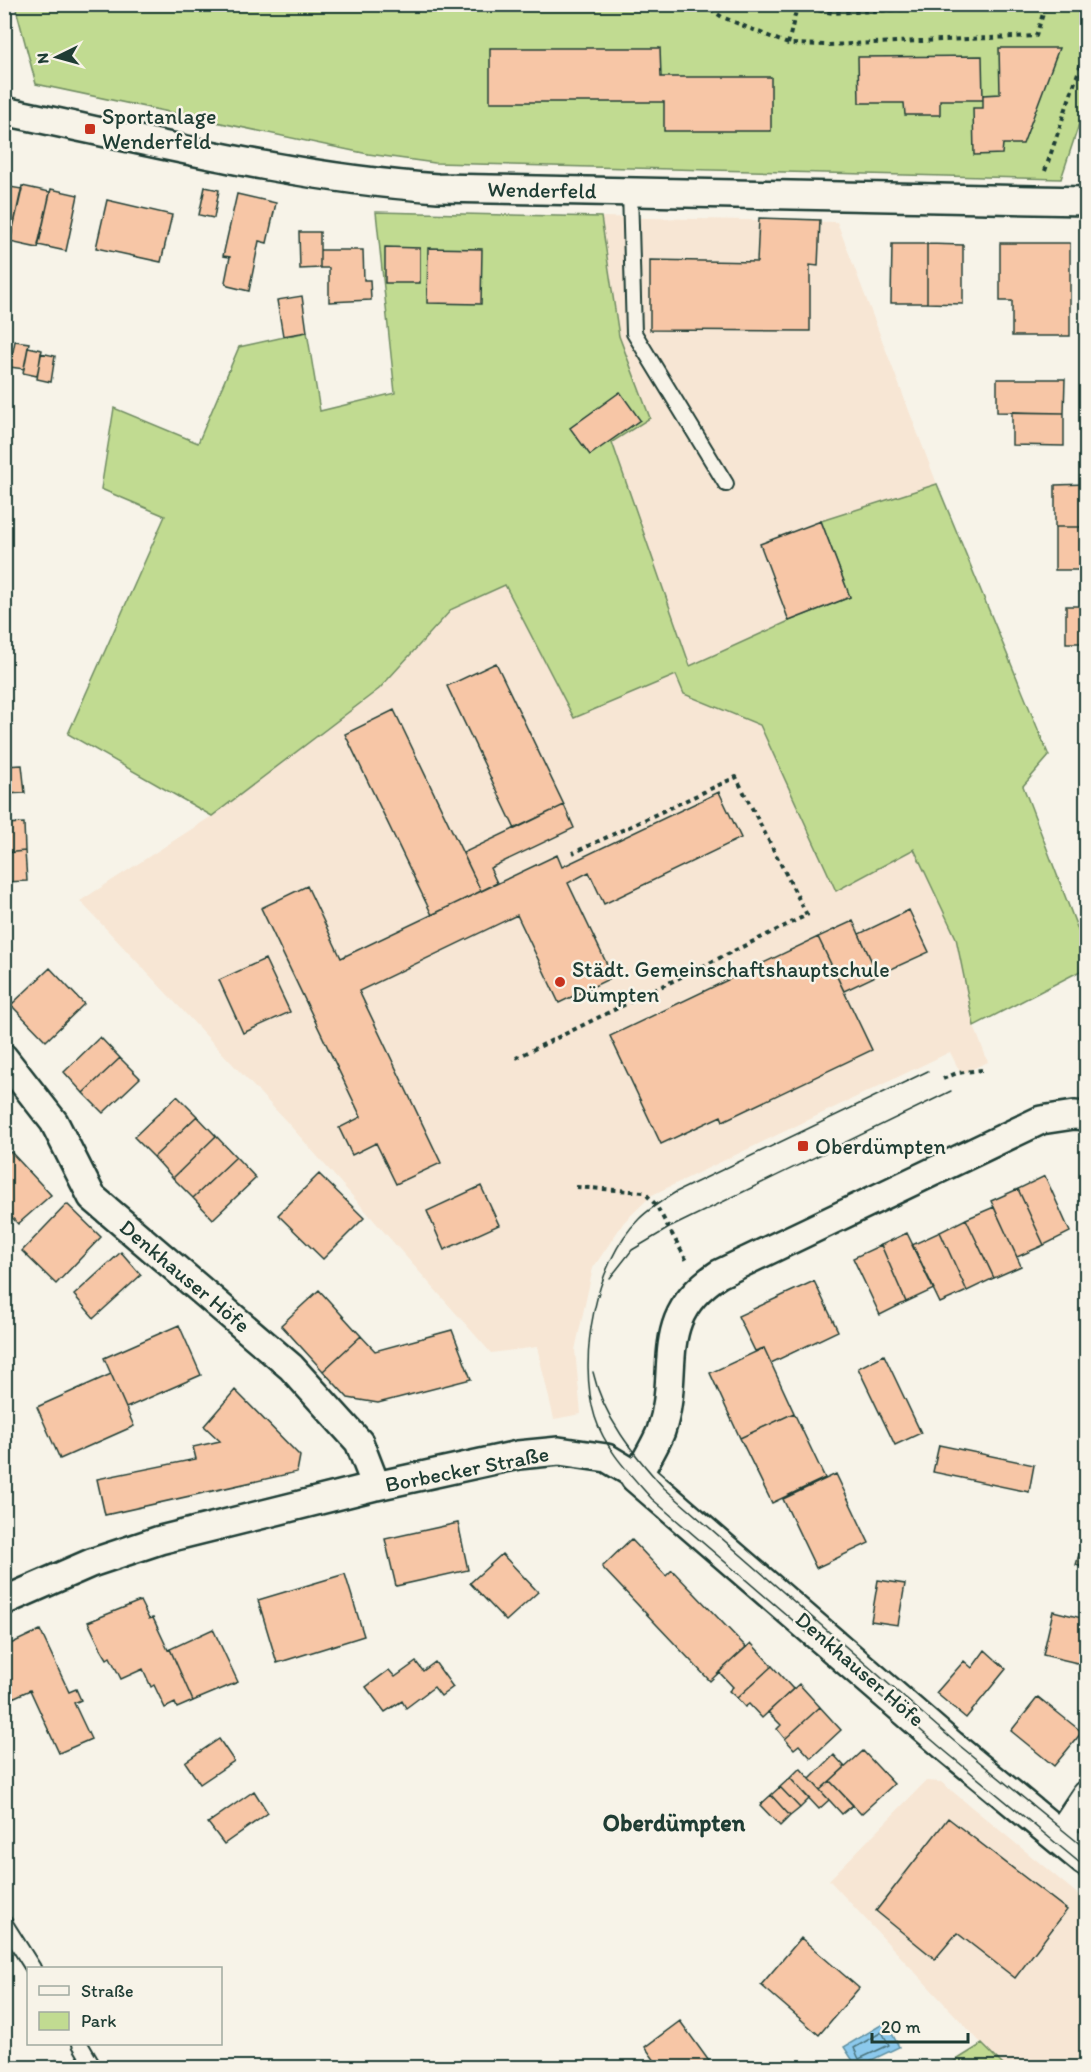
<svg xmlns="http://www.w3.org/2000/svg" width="1091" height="2072" font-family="Itim,sans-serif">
<rect width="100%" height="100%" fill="#f7f3e8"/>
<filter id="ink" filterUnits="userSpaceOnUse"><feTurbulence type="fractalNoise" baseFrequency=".0167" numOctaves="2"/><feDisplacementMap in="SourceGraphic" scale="12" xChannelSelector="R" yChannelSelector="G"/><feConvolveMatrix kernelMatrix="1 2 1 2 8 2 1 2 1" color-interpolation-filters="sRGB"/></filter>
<g filter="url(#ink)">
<path fill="#f7e6d4" d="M601 217 837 222 937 484 822 521 850 597 789 621 690 667 612 441 650 417 619 336Z
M505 585 574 718 676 674 685 694 760 725 836 891 914 849 956 938 974 1026 988 1062 961 1074 950 1052 652 1195 624 1222 593 1268 575 1350 581 1414 554 1419 537 1347 491 1353 287 1122 80 901 212 816 379 689 452 609Z
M926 1781 941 1782 1086 1901V2067H945L982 2044 829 1880Z"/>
<path fill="#c1db91" stroke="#708c62" stroke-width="1.5" d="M15 5H1086V103L1061 179 435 163 368 154 36 84Z
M376 212 601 217 619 336 650 418 612 442 690 666 789 621 850 597 821 521 937 484 1049 756 1023 786 1086 951V968L974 1026 956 938 914 849 836 891 760 725 684 694 676 675 574 718 505 585 452 609 379 689 212 816 68 734 165 516 101 489 114 408 198 443 239 347 307 332 320 411 395 393Z
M982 2044 1005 2067H945Z"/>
<path fill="#8cc9ec" stroke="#6091a2" stroke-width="1.5" d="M886 2022 899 2047 857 2067 844 2047Z"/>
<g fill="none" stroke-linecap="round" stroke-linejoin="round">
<path stroke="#4b757e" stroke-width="1.5" d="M882 2032 889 2045 859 2059 854 2048Z"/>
</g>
<path fill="#f7c6a6" stroke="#1f3d34" stroke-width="1.5" d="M490 48H660L661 77H771V131H664V102H490Z
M999 48H1059L1023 144H1003L1002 154 974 155 973 108H983V95L1000 94Z
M982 56 983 100H940V115H905L904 103H859L858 57Z
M4 186 22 189 9 246 4 245Z
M22 186 50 192 38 248 10 242Z
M205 187 219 190 214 218 199 215Z
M51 189 78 195 66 251 38 245Z
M237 194 276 203 267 243 259 241 249 291 228 286 225 282 230 257 223 256Z
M107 200 172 215 161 262 96 248Z
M759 218 820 220 818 266 810 265V331L650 330V260L757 262Z
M299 232H320V268L300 269Z
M1000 243H1070V336H1012V301H1000Z
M892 244H927V303H891Z
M927 244 963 245V304L927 303Z
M385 247 420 248V283H385Z
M428 248 482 249 481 304 427 303Z
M320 250H363L364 280H370L371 300 329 302V268H320Z
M302 296 307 332 283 336 277 300Z
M15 341 29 343 24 369 10 367Z
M28 347 42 350 37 376 23 373Z
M41 353 55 356 51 382 37 379Z
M997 379H1065L1064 413 997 412Z
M620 392 640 420 590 455 570 428Z
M1012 412 1064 413V446L1012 445Z
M1086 484V527H1055V485Z
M821 521 850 597 789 621 760 544Z
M1055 527H1086V570H1055Z
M1066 606H1086V643H1066Z
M496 663 564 805 515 829 447 686Z
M394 710 481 891 432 915 345 734Z
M22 765 25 793 4 794V766Z
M719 792 741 838 604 904 589 872 568 883 613 977 559 1003 517 915 359 991 441 1163 396 1184 376 1143 352 1155 339 1128 361 1117 261 908 307 886 341 958 557 855 562 867Z
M564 805 574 828 490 868 497 883 481 891 463 853Z
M24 823 25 851 4 853V824Z
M25 851 27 881 4 882V853Z
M909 910 929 952 878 975 859 934Z
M853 921 878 975 844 991 818 937Z
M818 937 872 1050 723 1121 721 1116 661 1144 610 1036Z
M265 959 290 1012 243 1033 219 980Z
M50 968 84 1004 46 1041 11 1005Z
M100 1037 120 1058 83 1093 64 1072Z
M120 1058 140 1078 103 1113 83 1093Z
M177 1096 197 1116 154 1157 134 1137Z
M197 1116 216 1136 173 1178 154 1157Z
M216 1136 236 1157 193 1198 173 1178Z
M11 1152 51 1195 18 1224 4 1209V1158Z
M236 1157 256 1178 213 1219 193 1198Z
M319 1174 364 1218 323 1259 278 1215Z
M1045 1176 1070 1232 1044 1245 1018 1189Z
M481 1186 499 1225 444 1250 427 1211Z
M1018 1189 1044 1245 1017 1257 991 1201Z
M67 1204 101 1237 56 1284 22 1251Z
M994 1207 1021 1266 994 1278 966 1219Z
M966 1219 994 1278 967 1291 940 1232Z
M940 1232 967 1291 940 1303 912 1245Z
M907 1233 934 1289 906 1302 881 1245Z
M881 1245 906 1302 880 1315 853 1258Z
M121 1252 141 1275 94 1318 74 1295Z
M814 1281 838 1331 771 1363 764 1348 755 1351 738 1316Z
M319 1290 361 1336 323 1371 281 1325Z
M179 1325 201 1375 126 1408 104 1358Z
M452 1330 471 1379 378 1403 348 1398 323 1371 361 1336 375 1351Z
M764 1348 794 1413 740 1438 710 1373Z
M884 1355 921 1433 895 1445 858 1368Z
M111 1374 134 1426 60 1459 37 1407Z
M235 1390 300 1456 297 1472 105 1515 97 1479 196 1459 193 1447 220 1441 204 1426Z
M794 1413 825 1478 772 1503 740 1438Z
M939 1445 1034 1465 1029 1492 933 1472Z
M836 1474 869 1543 816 1568 783 1499Z
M458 1523 468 1570 396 1586 385 1539Z
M1086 1531V1568L1076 1565Z
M631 1539 666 1576 672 1570 746 1647 710 1681 602 1567Z
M502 1554 538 1592 506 1621 470 1583Z
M345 1574 364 1636 277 1663 258 1600Z
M878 1580 905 1584 898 1625 871 1621Z
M140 1601 149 1619 153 1618 168 1650 170 1649 193 1701 177 1708 175 1703 165 1708 154 1685 151 1687 143 1669 121 1679 110 1657 107 1659 101 1649 88 1622Z
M1053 1611 1086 1619V1665L1043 1655Z
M213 1629 238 1682 193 1701 170 1649Z
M40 1630 69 1692 76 1689 81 1700 74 1703 91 1739 59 1753 30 1690 8 1700 4 1693V1647Z
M751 1643 772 1666 737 1698 729 1691 733 1687 719 1672Z
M985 1650 1006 1669 966 1718 936 1693 964 1661 972 1668Z
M416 1662 423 1671 435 1662 453 1687 441 1696 434 1687 406 1708 402 1701 385 1712 366 1687 389 1670 395 1677Z
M772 1666 793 1689 762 1718 749 1704 745 1707 737 1698Z
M799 1684 820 1707 785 1739 777 1729 781 1725 768 1712Z
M1038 1697 1082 1732 1054 1766 1011 1731Z
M820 1707 841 1730 811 1758 799 1745 794 1749 785 1739Z
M219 1739 234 1761 200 1784 185 1762Z
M863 1751 894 1784 861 1814 830 1781Z
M834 1755 845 1767 820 1790 810 1779Z
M800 1768 829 1800 819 1809 790 1778Z
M790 1778 809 1799 800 1808 780 1787Z
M830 1781 853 1805 842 1814 820 1790Z
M780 1787 800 1808 790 1816 771 1795Z
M254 1791 268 1813 224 1844 208 1823Z
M771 1795 790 1816 780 1826 760 1805Z
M948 1818 1067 1910 1015 1978 957 1933 935 1959 876 1911Z
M801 1938 859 1988 819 2035 761 1985Z
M680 2021 714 2068H660L645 2047Z
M486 2063 487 2068H463L470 2065Z"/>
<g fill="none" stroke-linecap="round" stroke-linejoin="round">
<g stroke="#1f3d34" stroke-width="18">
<path id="lane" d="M630 191 634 333 726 484
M4 1922 33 1968
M80 2044 94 2068"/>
</g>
<g stroke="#1f3d34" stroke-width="32">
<path id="street" d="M4 111C148 141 292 178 438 188L1086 201
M4 1058 54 1122 92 1197 291 1367 359 1442 376 1486
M4 1601 91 1563 160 1540 376 1486 518 1455 559 1451 607 1458 637 1476C645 1462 655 1446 661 1431 682 1369 650 1319 719 1274L1041 1120 1074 1115 1086 1116
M1058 1837 1086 1795"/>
</g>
<g stroke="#1f3d34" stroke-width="38">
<path id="secondary" d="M637 1476 950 1747 1086 1859"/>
</g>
<path stroke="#1f3d34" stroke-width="4" stroke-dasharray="4.5 4.5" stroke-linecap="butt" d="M703 4 722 17 788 44 828 45 1036 36 1046 4
M783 4 833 13 1005 4
M788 44 797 7
M1045 171 1086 49
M516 1058 807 915 736 777 573 853
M943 1079 957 1073 982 1070
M576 1187 644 1192 656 1205 687 1261"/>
<use href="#lane" stroke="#f7f3e8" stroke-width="14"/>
<use href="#street" stroke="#f7f3e8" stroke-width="27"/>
<use href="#secondary" stroke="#f7f3e8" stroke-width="33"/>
<path stroke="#1f3d34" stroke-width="1.5" d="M928 1071 676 1192C663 1200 650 1208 639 1219 595 1262 577 1359 595 1417 605 1449 630 1474 652 1499L946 1752 1086 1868
M610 1278 632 1250 669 1228 951 1091
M593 1372C603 1417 634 1455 664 1488L954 1741 1086 1849"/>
</g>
</g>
<g fill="#c8321e" stroke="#f7f3e8" stroke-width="2">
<rect x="84" y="123" width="12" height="12" rx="3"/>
<circle cx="560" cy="982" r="6"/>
<rect x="797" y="1140" width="12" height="12" rx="3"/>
</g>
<g text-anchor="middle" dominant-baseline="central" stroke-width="5" stroke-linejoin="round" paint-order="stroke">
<g font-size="22" fill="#1f3d34" stroke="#f7f3e8" text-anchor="start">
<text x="102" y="116">Sportanlage<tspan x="102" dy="25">Wenderfeld</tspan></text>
<text x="572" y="969">Städt. Gemeinschaftshauptschule<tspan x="572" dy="25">Dümpten</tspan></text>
<text x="815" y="1146">Oberdümpten</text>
</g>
<g font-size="22" fill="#1f3d34" stroke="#f7f3e8">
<text transform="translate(542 190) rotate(1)">Wenderfeld</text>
<text transform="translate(185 1276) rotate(40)">Denkhauser Höfe</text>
<text transform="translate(467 1469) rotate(-11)">Borbecker Straße</text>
<text transform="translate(860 1669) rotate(41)">Denkhauser Höfe</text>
</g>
<g font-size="24" font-weight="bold" fill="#1f3d34" stroke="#f7f3e8">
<text x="674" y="1822">Oberdümpten</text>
</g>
</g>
<rect width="1091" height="2072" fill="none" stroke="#f7f3e8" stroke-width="24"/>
<rect x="12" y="12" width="1067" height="2048" fill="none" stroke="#1f3d34" stroke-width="2" filter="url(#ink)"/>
<rect x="27" y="1967" width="195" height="78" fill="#f7f3e8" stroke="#a1aaa0" stroke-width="1.5"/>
<rect x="39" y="1986" width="30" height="9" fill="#f7f3e8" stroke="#a1aaa0" stroke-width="1.5"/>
<text x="81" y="1997" font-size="18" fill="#1f3d34">Straße</text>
<rect x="39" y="2012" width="30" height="18" fill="#c1db91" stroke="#a1aaa0" stroke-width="1.5"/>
<text x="81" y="2027" font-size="18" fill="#1f3d34">Park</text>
<g transform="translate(57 57) rotate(265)" stroke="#f7f3e8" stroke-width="4.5" paint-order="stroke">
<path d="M0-4.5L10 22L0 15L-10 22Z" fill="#1f3d34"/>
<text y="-9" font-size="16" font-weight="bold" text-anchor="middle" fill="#1f3d34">N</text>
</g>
<path d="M872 2033v9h96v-9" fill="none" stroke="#1f3d34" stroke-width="3"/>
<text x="881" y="2033" font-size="18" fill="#1f3d34" stroke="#f7f3e8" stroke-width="4.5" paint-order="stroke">20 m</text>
</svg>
